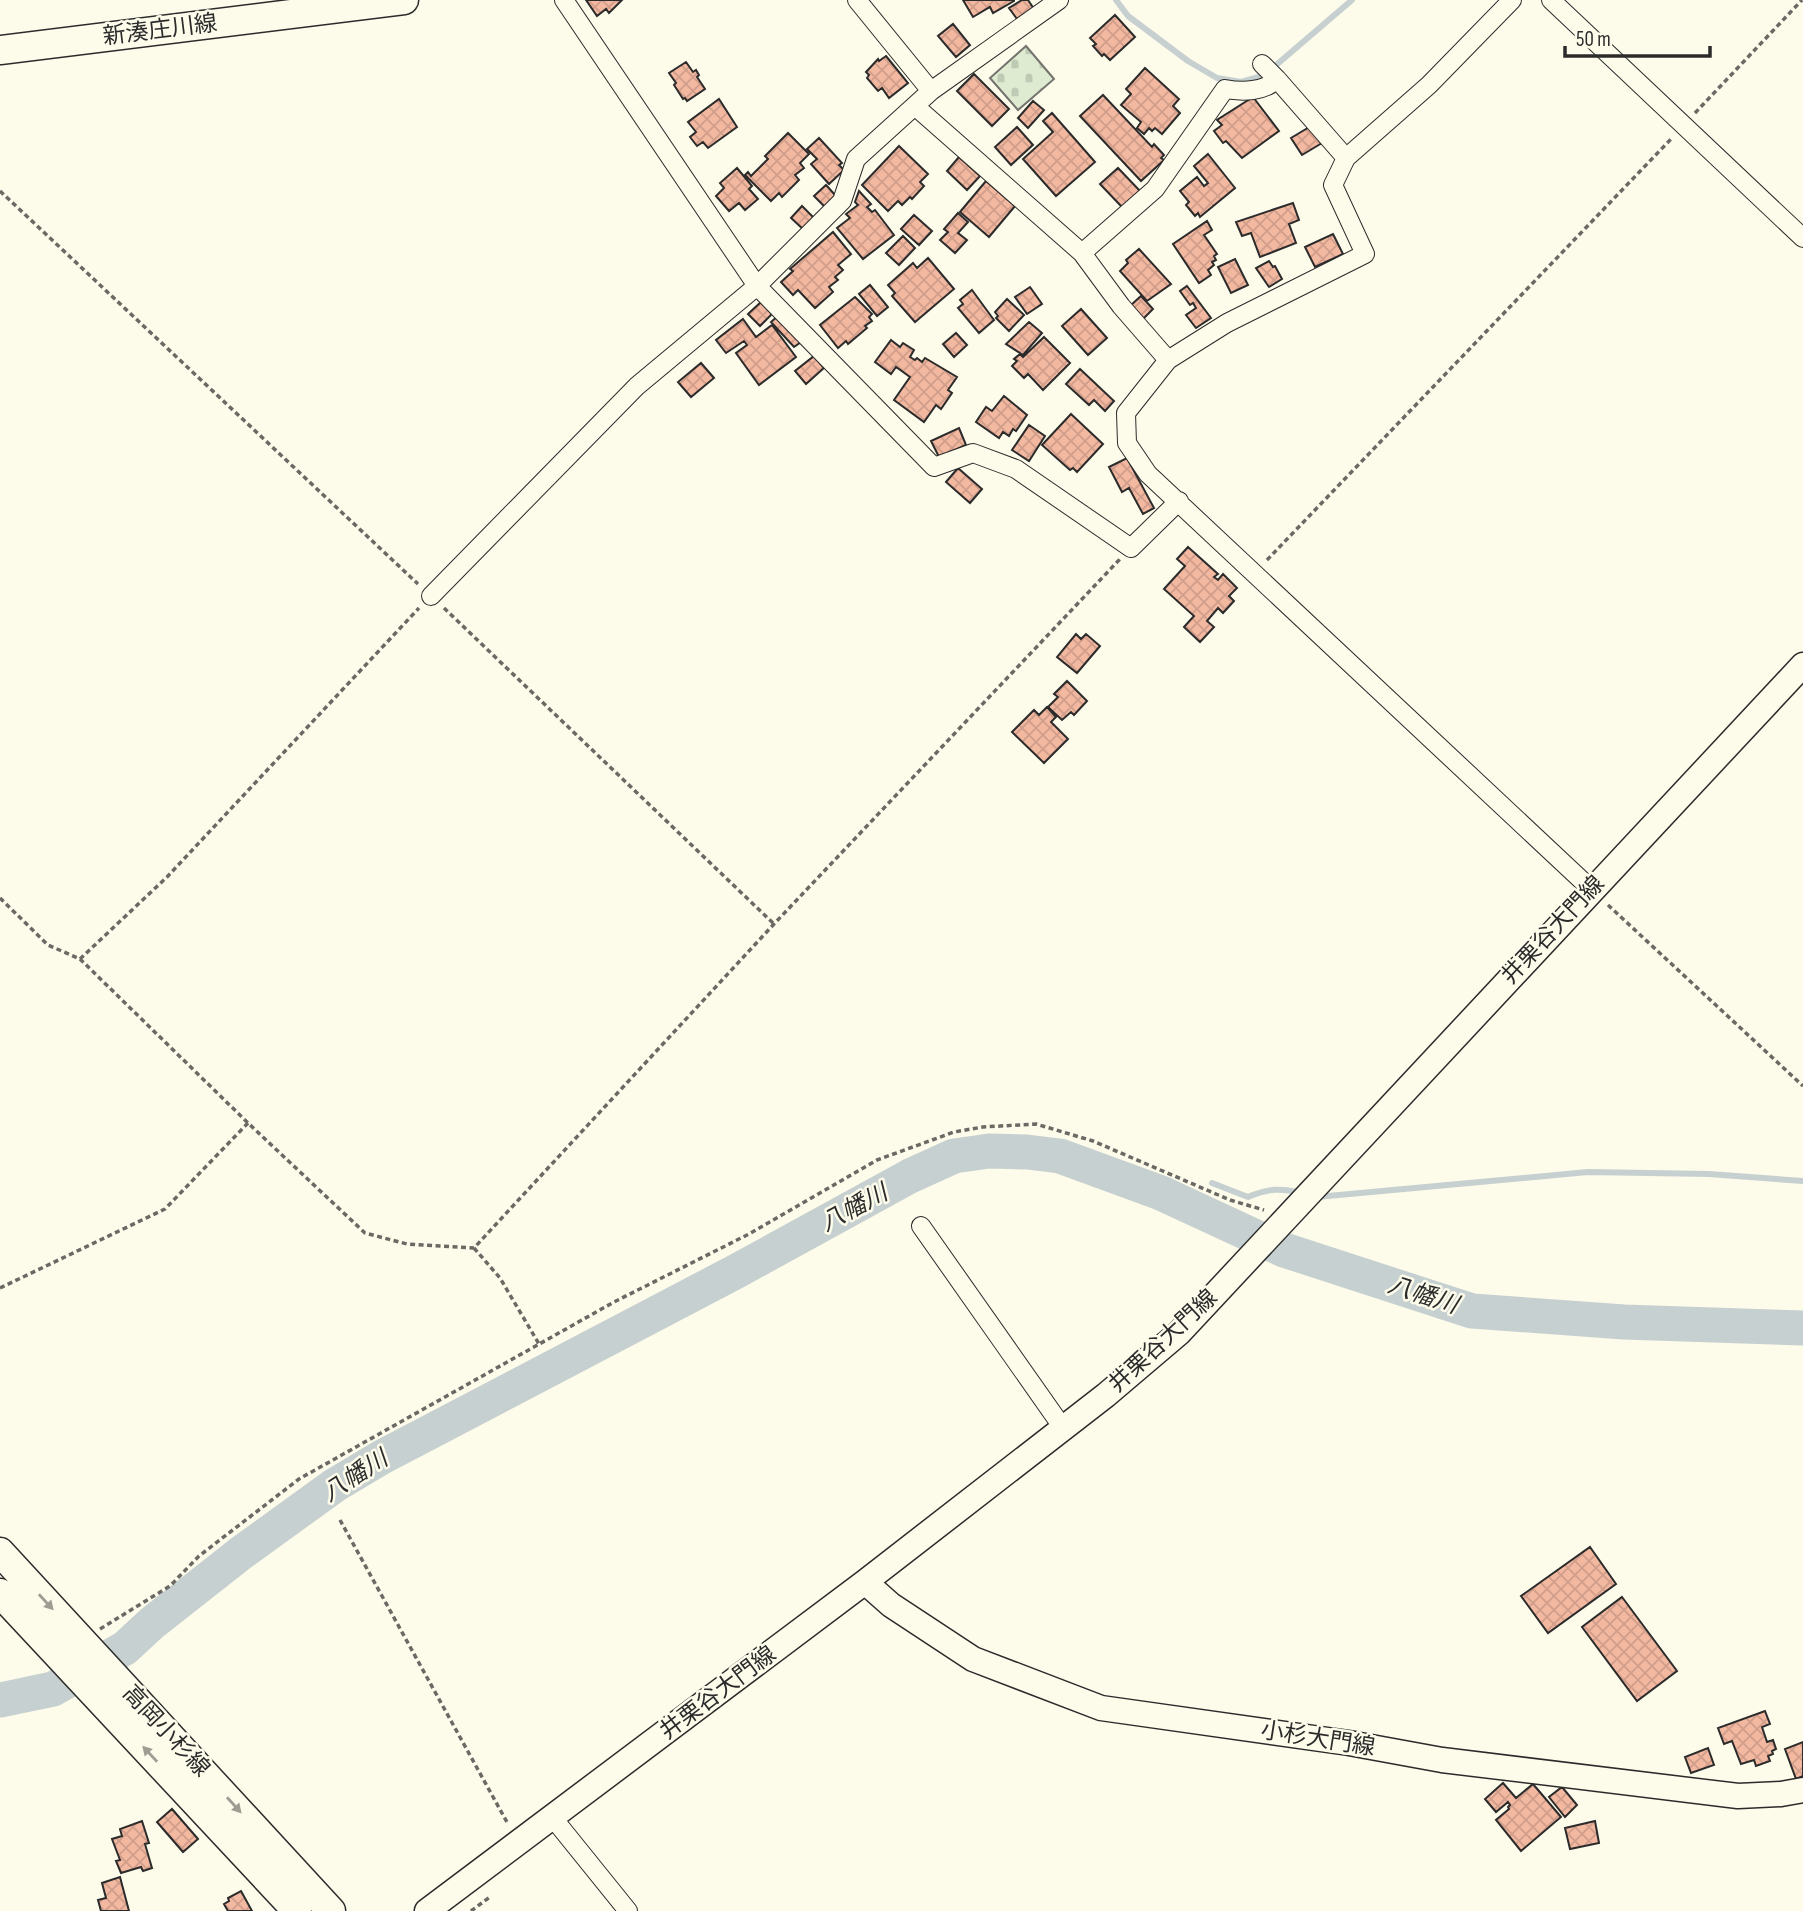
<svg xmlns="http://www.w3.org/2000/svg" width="1803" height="1911" font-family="'Sofia Sans Condensed','Noto Sans JP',sans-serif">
<defs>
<pattern id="cemetery-stones" width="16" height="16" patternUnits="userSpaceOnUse" patternTransform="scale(1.75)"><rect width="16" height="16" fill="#deebd1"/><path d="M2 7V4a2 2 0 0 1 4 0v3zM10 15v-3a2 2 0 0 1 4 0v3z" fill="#bfcab4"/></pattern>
<pattern id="building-cross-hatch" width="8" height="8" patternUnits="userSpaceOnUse" patternTransform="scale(1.75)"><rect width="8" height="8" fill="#f2b8a0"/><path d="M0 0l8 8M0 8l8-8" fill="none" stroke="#d09e8a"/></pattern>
</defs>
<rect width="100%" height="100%" fill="#fdfbea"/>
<path fill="url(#cemetery-stones)" stroke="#74746e" stroke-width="2" d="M1026 46 1054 79 1018 110 990 78Z"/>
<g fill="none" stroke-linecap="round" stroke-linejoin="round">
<path stroke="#c7d0d0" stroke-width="6" d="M1116 0 1128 16 1188 61 1217 78 1241 82 1262 76
M1275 66 1352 0
M1212 1183 1248 1197C1269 1188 1280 1188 1303 1193
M1317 1197 1588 1172 1709 1174 1803 1181"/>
<path stroke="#c7d0d0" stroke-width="35" d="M0 1700 53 1689 125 1648 152 1623 241 1553 335 1485 382 1457 735 1272 910 1176 954 1156 989 1151 1027 1152 1060 1156 1161 1193 1284 1250 1472 1311 1624 1322 1803 1328"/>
</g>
<path fill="url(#building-cross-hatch)" stroke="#2b2b2b" stroke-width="2" d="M586 0H622L609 13 606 9 597 16Z
M963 0H1014V1L993 13 990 7 973 17Z
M1022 0H1028L1034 9 1017 19 1009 8Z
M1115 15 1135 37 1110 60 1104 54 1102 56 1093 46 1096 44 1090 38Z
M953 24 970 45 956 57 938 36Z
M886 56 908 83 889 98 882 88 878 91 867 78 869 75 866 72 878 59 879 61Z
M686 62 693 72 696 70 699 75 697 77 705 89 687 101 685 98 683 99 674 85 676 83 669 73Z
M1145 68 1179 99 1173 106 1180 113 1162 134 1155 128 1152 131 1149 128 1144 134 1137 128 1141 122 1121 105 1131 94 1126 89Z
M974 74 1009 109 992 126 957 91Z
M1103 95 1152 147 1154 144 1164 155 1161 158 1164 160 1141 181 1080 116Z
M1253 97 1279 131 1242 158 1226 141 1223 143 1214 131 1222 125 1217 120Z
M719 99 737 127 708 148 703 142 697 146 690 137 696 132 688 122Z
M1033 101 1044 110 1028 128 1018 118Z
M1052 113 1095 162 1056 196 1023 159 1053 132 1043 121Z
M1311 126 1322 143 1302 155 1291 138Z
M1017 127 1033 145 1011 165 995 147Z
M788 133 809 154 800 163 804 168 795 175 799 180 782 197 779 193 771 201 745 175 748 172 751 176 768 159 765 156Z
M819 138 842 163 839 165 844 170 829 184 811 164 817 159 807 149Z
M899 146 928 174 920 182 924 186 912 199 910 197 902 205 898 201 888 211 862 185Z
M1208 154 1235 188 1200 217 1198 213 1195 216 1186 205 1189 202 1180 191 1197 177 1204 186 1208 183 1194 166Z
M959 157 980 176 967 190 947 171Z
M737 168 752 186 749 189 758 199 745 210 739 203 729 211 716 196 724 188 720 183Z
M1118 168 1140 191 1122 207 1100 184Z
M986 181 1015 206 989 237 960 212Z
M826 185 836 196 825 207 814 196Z
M859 191 871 204 867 207 872 212 875 210 894 235 863 259 837 228 850 218 846 214 858 205 855 202Z
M1293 203 1299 220 1289 224 1296 243 1260 257 1251 233 1242 236 1236 222Z
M802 206 815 219 804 230 791 218Z
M958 213 968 222 958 233 967 240 955 253 940 240 948 232 944 229Z
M914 215 932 231 919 245 901 229Z
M1207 221 1212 230 1204 235 1217 254 1214 256 1216 260 1212 262 1214 265 1208 270 1211 275 1199 283 1173 244Z
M833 232 851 254 838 265 843 270 835 277 838 280 829 287 833 292 815 308 798 290 793 295 781 282 793 271 790 269Z
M1333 234 1343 254 1315 267 1305 247Z
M903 236 915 248 899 265 886 253Z
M1139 249 1171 284 1147 301 1120 271 1128 263 1126 260Z
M928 258 954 289 915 322 892 296 895 293 888 285 913 263 917 268Z
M1235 259 1248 285 1231 293 1218 267Z
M1269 261 1273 267 1275 266 1282 279 1269 287 1256 268Z
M870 285 888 307 877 316 859 294Z
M1187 286 1211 318 1196 328 1186 315 1196 308 1193 303 1190 305 1180 291Z
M1030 287 1042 304 1027 314 1015 297Z
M972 290 994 320 979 333 958 308 963 304 960 300Z
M1141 296 1153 309 1143 319 1130 306Z
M855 297 872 314 869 317 872 321 865 326 867 328 848 344 846 341 838 348 820 325Z
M1007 299 1024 315 1009 331 996 318 998 316 995 312Z
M761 302 772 314 760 326 748 314Z
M1081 309 1107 338 1088 355 1062 326Z
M778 316 801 342 794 347 771 322Z
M743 319 756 337 772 325 796 357 759 385 736 353 747 345 744 341 726 353 716 340Z
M1029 322 1042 333 1023 355 1006 344Z
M956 333 967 345 954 357 943 344Z
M1044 337 1070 363 1043 390 1028 374 1024 378 1012 366 1017 361 1014 359 1020 354 1023 357Z
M891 340 900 347 903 343 914 350 910 357 915 360 917 358 922 362 925 358 957 377 948 390 952 393 941 409 936 405 924 422 894 400 910 377 896 367 891 374 875 362Z
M814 356 824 368 806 384 795 371Z
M701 363 714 378 691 397 678 382Z
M1080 369 1114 401 1105 411 1094 400 1089 405 1066 384Z
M1004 396 1027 415 1016 431 1013 429 1009 436 1003 432 999 438 976 422 986 407 992 411Z
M1071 414 1103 444 1077 472 1073 468 1070 470 1042 445Z
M1029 425 1045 436 1029 461 1012 450Z
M959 428 966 445 939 457 931 441Z
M1127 458 1154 508 1143 514 1129 488 1122 492 1109 467Z
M958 468 982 489 970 503 946 482Z
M1188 547 1218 574 1214 577 1218 580 1223 574 1237 588 1229 596 1234 601 1223 613 1218 608 1207 621 1214 627 1200 642 1184 627 1194 616 1164 589 1185 566 1177 559Z
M1076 634 1081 639 1086 634 1100 646 1077 673 1057 657Z
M1067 681 1087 701 1074 715 1071 712 1062 720 1048 707 1058 697 1054 694Z
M1047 707 1056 717 1051 722 1068 739 1044 763 1012 732 1034 710 1039 715Z
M1590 1547 1616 1584 1548 1633 1521 1596Z
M1622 1597 1677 1671 1637 1701 1582 1627Z
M1765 1711 1770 1724 1762 1727 1767 1742 1773 1740 1776 1749 1772 1751 1773 1754 1768 1756 1770 1761 1756 1766 1754 1760 1741 1764 1732 1741 1724 1744 1718 1728Z
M1803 1742V1776L1796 1779 1785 1749Z
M1708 1748 1714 1765 1691 1773 1685 1757Z
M1503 1783 1516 1798 1533 1784 1561 1817 1521 1851 1496 1820 1509 1809 1508 1807 1510 1805 1508 1802 1496 1812 1485 1799Z
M1562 1787 1577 1805 1565 1817 1549 1797Z
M172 1809 198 1839 183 1852 157 1822Z
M142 1821 149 1843 145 1844 152 1868 143 1871 141 1867 121 1873 116 1861 120 1860 112 1839 122 1836 120 1829Z
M1595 1821 1599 1843 1570 1849 1565 1828Z
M120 1877 129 1911H101L98 1900 106 1898 102 1883Z
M241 1891 252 1911H228L224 1904 229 1901 228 1898Z"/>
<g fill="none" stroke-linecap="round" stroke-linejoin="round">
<g stroke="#2b2b2b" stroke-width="20">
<path id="minor" d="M564 0 757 286 934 467 973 453 1016 469 1131 548 1179 501
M857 0 931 91
M1512 0 1429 85 1346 158 1333 185 1365 254 1227 323 1168 360 1126 413 1127 443 1148 474 1591 889
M1551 0 1803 238
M1277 79 1346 158
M916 107 1082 253 1121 306 1168 360
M1082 253 1155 189 1225 89C1242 92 1265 92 1277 79L1262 64
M431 596 637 386 757 286 842 201 856 159 931 91 1059 0
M921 1226 1063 1428
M553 1818 628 1911"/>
</g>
<g stroke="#2b2b2b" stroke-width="27">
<path id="secondary" d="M865 1582 891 1605 973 1659 1101 1708 1349 1743 1442 1760 1738 1796 1781 1794 1803 1790
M427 1911 865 1582 1106 1395 1179 1333 1803 665"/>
</g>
<g stroke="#2b2b2b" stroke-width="31">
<path id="primary" d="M0 50 404 0
M0 1552 331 1911
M0 1593 297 1911"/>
</g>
<path stroke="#6a6964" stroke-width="3.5" stroke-dasharray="5 3.5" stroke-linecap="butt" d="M1695 113 1802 0
M0 191 418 584
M1267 560 1671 139
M444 608 774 924
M0 898 48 945 80 959 248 1123 365 1233 407 1244 474 1248 774 924 1120 559
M1608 905 1803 1086
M80 959 167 877 419 608
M474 1248 500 1278 539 1344
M0 1288 165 1209 248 1123
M340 1520 508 1824
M100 1629 170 1586 199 1556 299 1479 614 1302 749 1234 877 1160 954 1132 983 1127 1036 1124 1093 1141 1230 1200 1264 1210
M471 1911 490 1897"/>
<use href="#minor" stroke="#fdfbea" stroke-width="18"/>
<use href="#secondary" stroke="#fdfbea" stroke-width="24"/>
<use href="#primary" stroke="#fdfbea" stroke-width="28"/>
</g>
<defs><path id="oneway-solid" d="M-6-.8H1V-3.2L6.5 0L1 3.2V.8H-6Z" transform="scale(1.75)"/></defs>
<g fill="#9e9d94">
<use href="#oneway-solid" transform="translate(46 1602) rotate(47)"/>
<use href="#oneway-solid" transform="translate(150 1754) rotate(-133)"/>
<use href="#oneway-solid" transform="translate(234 1805) rotate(48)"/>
</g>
<g text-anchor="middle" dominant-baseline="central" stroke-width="5" stroke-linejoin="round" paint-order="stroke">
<g font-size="23" fill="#2b2b2b" stroke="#fdfbea">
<text transform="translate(160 30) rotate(-7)">新湊庄川線</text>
<text transform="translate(1553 930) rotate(-47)">井栗谷大門線</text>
<text transform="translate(1163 1341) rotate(-43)">井栗谷大門線</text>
<text transform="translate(718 1693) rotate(-37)">井栗谷大門線</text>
<text transform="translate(166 1731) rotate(47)">高岡小杉線</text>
<text transform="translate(1318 1739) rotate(9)">小杉大門線</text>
</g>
<g font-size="24" font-style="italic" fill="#2b2b2b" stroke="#fdfbea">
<text transform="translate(854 1208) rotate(-28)">八幡川</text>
<text transform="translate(1423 1295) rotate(18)">八幡川</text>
<text transform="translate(355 1476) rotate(-33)">八幡川</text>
</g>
</g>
<path d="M1565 46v10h145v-10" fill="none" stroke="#2b2b2b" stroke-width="3.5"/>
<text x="1576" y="46" font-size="21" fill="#2b2b2b" stroke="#fdfbea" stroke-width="5" paint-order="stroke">50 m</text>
</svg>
